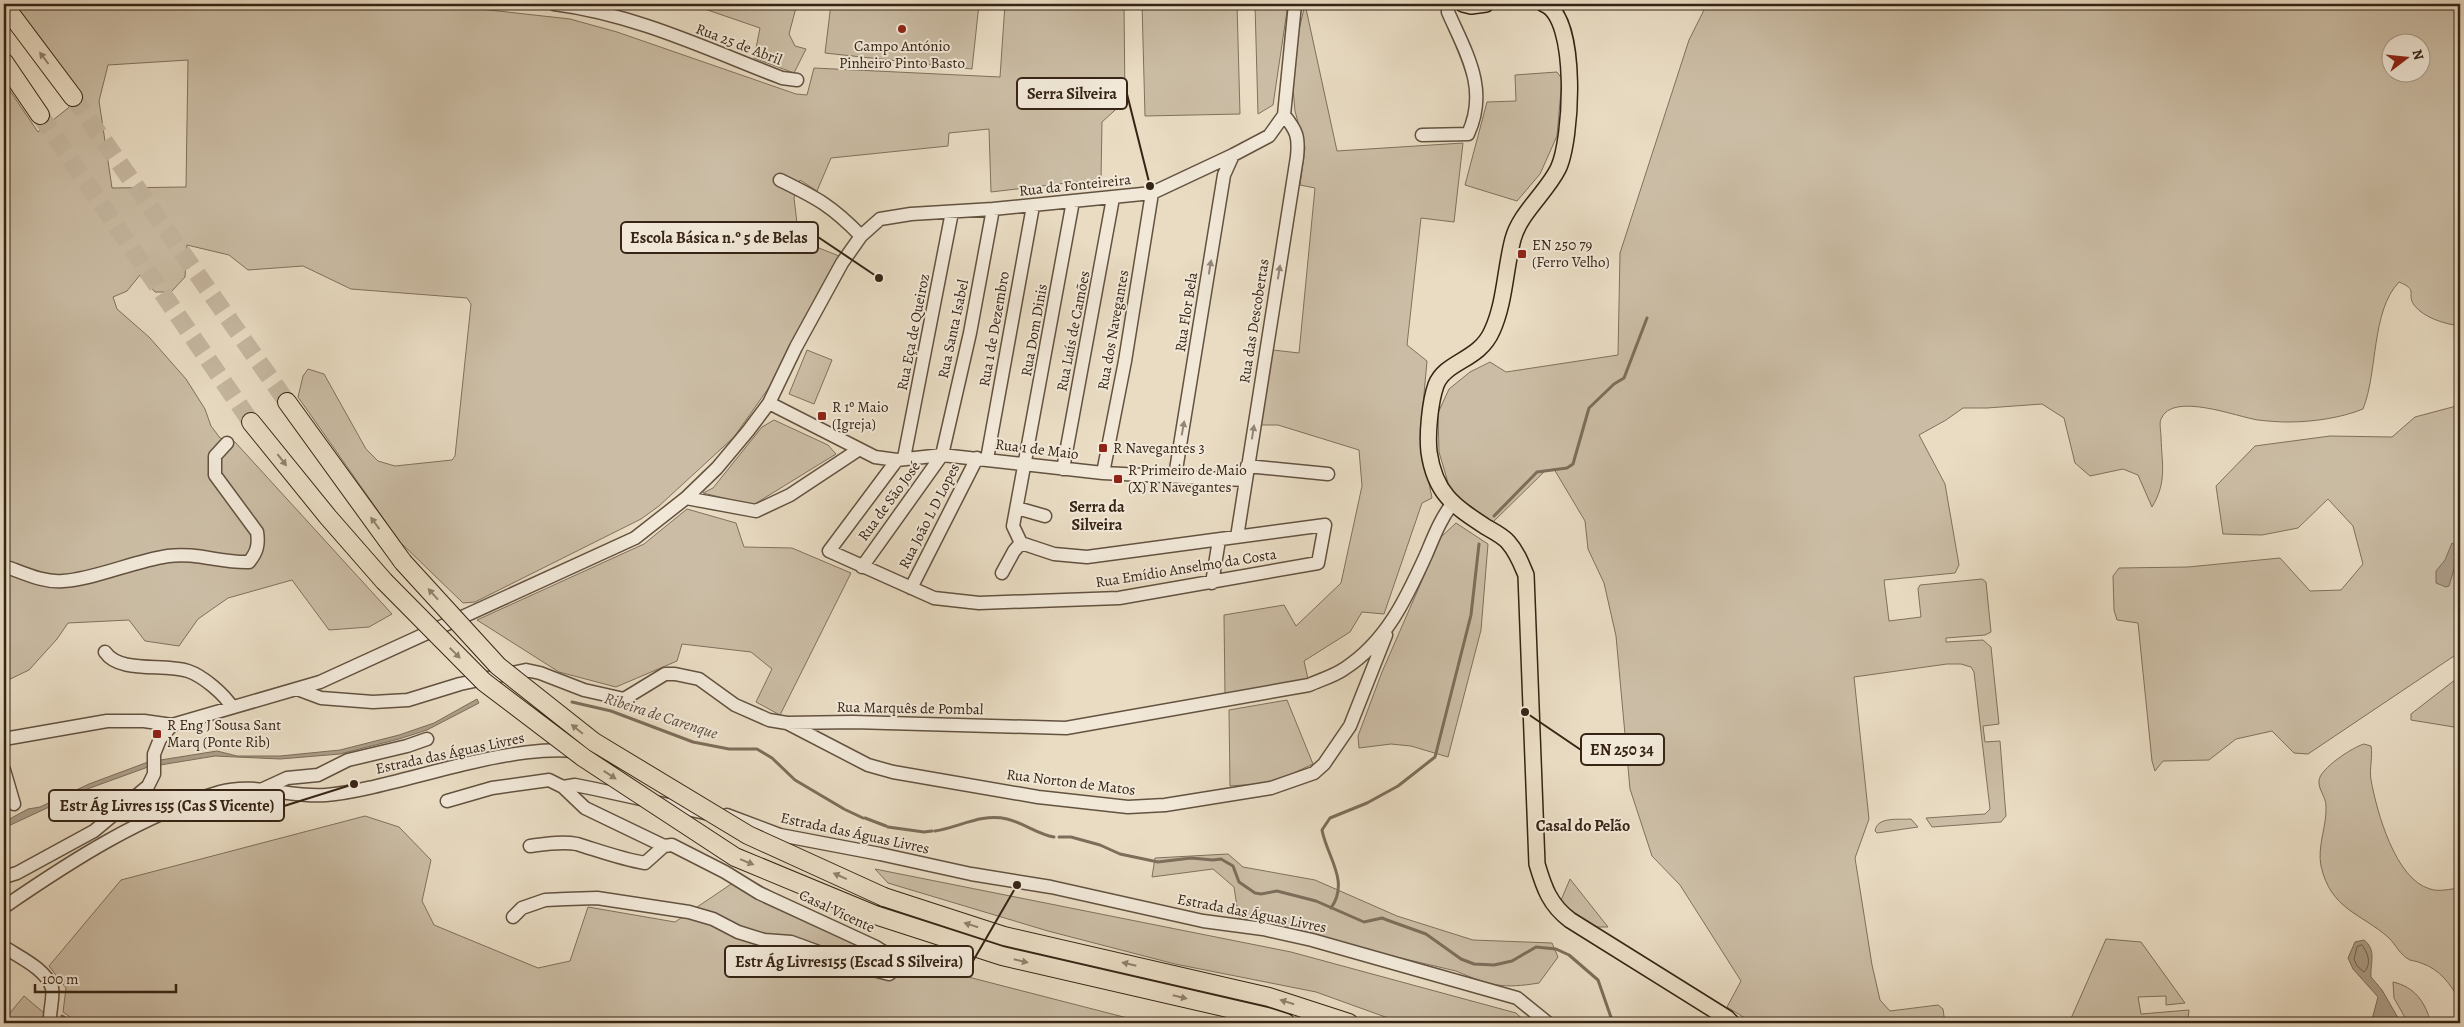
<svg xmlns="http://www.w3.org/2000/svg" width="2464" height="1027" font-family="Alegreya,serif">
<rect width="100%" height="100%" fill="#e9dcc3"/>
<filter id="stains"><feTurbulence type="fractalNoise" baseFrequency=".004" numOctaves="4"/><feColorMatrix values="0 0 0 0 .2 0 0 0 0 .09 0 0 0 0 .02 0 0 0 .5 -.17"/></filter>
<radialGradient id="worn" r=".72"><stop offset=".6" stop-color="#630" stop-opacity="0"/><stop offset="1" stop-color="#630" stop-opacity=".3"/></radialGradient>
<path fill="#cbbda5" stroke="#80705d" fill-rule="evenodd" d="M15 4H435L570 19 617 32 796 94 807 95 814 68 1000 77 1005 4H1124L1125 101 1102 122 1101 179 991 192 989 129 949 133 948 146 831 158 817 191 800 180 794 198 799 240 839 256 770 386 734 437 659 506 641 519 475 602 463 603 400 542 298 397 303 376 308 369 324 374 366 449 378 461 395 466 452 460 455 456 471 304 467 298 351 289 303 266 248 270 229 255 187 245 185 277 171 292H155L140 275 127 291 113 297 117 309 149 337 186 379 205 409 211 426 220 438 235 442 392 614 369 627 329 630 292 580 228 598 198 619 179 646 145 641 129 620 68 623 57 639 29 670 4 682V82L38 132 82 97ZM188 60 186 187 112 188 99 101 108 65Z
M690 4H797L789 34 795 46 806 49 794 73 754 58 760 28Z
M831 4H979L972 69 825 53Z
M1142 4H1237L1240 114 1145 116Z
M1255 4H1288L1273 105 1258 114Z
M1305 4 1337 151 1463 143 1454 222 1421 218 1407 345 1427 361 1420 438 1432 498 1422 503 1384 614 1362 612 1350 632 1304 661 1308 679 1225 695 1224 615 1284 605 1296 626 1341 583 1362 486 1359 450 1278 425H1258L1273 350 1299 353 1315 188 1300 185 1305 148 1295 111 1291 65Z
M1707 4H2460V326C2445 324 2424 318 2414 305 2406 293 2419 290 2399 282 2371 311 2378 372 2363 409 2341 418 2312 422 2288 422 2278 422 2267 421 2258 420 2237 417 2172 391 2161 419 2159 423 2161 432 2161 437 2162 466 2167 482 2152 507L2138 475 2123 469 2090 476 2075 463 2064 418 2042 404 1987 408H1963L1946 420 1919 435 1945 484 1959 565 1955 573 1884 580 1889 621 1921 617 1918 589 1920 585 1982 579 1986 582 1991 632 1985 635 1946 638V642L1983 640 1991 647 1999 724 1983 726 1985 742 2000 741 2006 816 2001 822 1932 827 1926 818 1985 814 1990 809 1974 672 1971 667 1961 664H1947L1854 677 1869 819 1855 858 1872 965 1880 1000 1890 1011 1938 1005 1943 1009 1945 1023H1753L1727 1007 1741 981 1680 885 1652 856 1630 789 1616 636 1604 583 1588 549 1585 521 1554 469 1545 471 1493 522 1456 496 1449 486 1439 452 1438 413 1449 389 1470 372 1490 362 1506 372 1618 355 1620 253 1689 40ZM2392 42H2422V72H2392Z
M1557 72 1562 79 1557 136 1540 174 1517 201 1465 185 1487 102 1516 101 1515 75Z
M807 350 832 360 814 404 789 394Z
M2460 405V652L2308 754 2294 753 2272 731 2236 739 2209 760 2163 761 2155 771 2152 761 2138 623 2117 620 2114 610 2113 576 2119 568 2188 567 2280 558 2310 591 2341 590 2363 564 2353 526 2328 499 2298 528 2262 535 2223 534 2216 486 2255 446 2330 436 2392 437 2415 417Z
M774 420 828 445 836 454 753 505 703 493 713 488 762 427Z
M687 509 736 523 744 547 792 548 851 573 780 715 756 702 772 669 751 652 682 644 677 661 616 687 559 672 477 620 644 544Z
M1456 523 1488 544 1481 630 1448 757 1411 746 1391 744 1359 748 1358 736 1382 672 1441 537Z
M2460 676V728L2411 720V714Z
M1287 700 1313 764 1272 783 1230 786 1229 710Z
M2364 744 2371 746C2373 757 2369 769 2371 780 2377 812 2395 879 2430 889 2439 892 2450 889 2460 888V1001C2451 985 2440 969 2421 963 2417 961 2413 961 2410 960 2400 955 2396 945 2389 938 2361 913 2331 910 2321 866 2317 846 2327 826 2326 806 2326 797 2318 789 2319 781 2319 769 2353 747 2364 744Z
M365 816 399 827 431 860 422 901 434 925 538 968 570 961 588 907 675 922 743 876 791 902 941 970 1147 1023H79L63 1012 66 988 49 966 121 880Z
M1911 819 1918 827 1877 833 1875 831C1877 816 1899 820 1911 819Z
M1228 854 1243 867 1315 880 1397 916 1473 940 1552 943 1558 957 1539 983C1502 989 1491 986 1456 971L1239 920 1234 887 1213 869 1152 877 1155 858Z
M875 869 1291 952 1516 1013 1527 1023H1402L1316 992 1175 964 1048 931 888 883Z
M1570 879 1608 927H1596L1559 905Z
M2106 939 2141 942 2185 1003 2166 1005V996L2138 997 2141 1014 2189 1010 2188 1019 2185 1023H2069Z
M2393 982C2415 987 2425 1002 2431 1023H2408L2394 998Z
M24 996 44 1013 45 1023H10L5 1019Z"/>
<path fill="#ac9d88" stroke="#7d6d5a" d="M2452 543 2457 546 2458 555 2449 586 2446 587 2436 583V571L2445 560Z
M477 699 479 703 427 730 399 739 340 754 280 759 215 756 148 767 90 788 4 828V822L28 809 40 807 89 784 148 762 217 751 237 756H280L340 750 399 735 434 723Z
M2364 940C2377 950 2370 963 2371 977L2382 990 2401 1023H2371L2378 997 2353 969 2348 958 2355 942Z"/>
<g fill="none" stroke-linecap="round" stroke-linejoin="round">
<path stroke="#71604e" stroke-width="1" d="M2362 945C2368 953 2372 964 2364 972L2357 966 2354 959 2357 947Z"/>
<path stroke="#7d6d5a" stroke-width="3" d="M1494 516 1537 472 1567 468 1573 464 1589 408 1614 384 1624 378 1647 318
M572 702 611 711 693 742 729 749H757L772 758 795 780 844 809
M846 810 863 818
M865 818 886 826
M888 827 924 832 932 831
M935 831C960 827 981 813 1007 819 1024 823 1037 834 1054 837
M1059 837H1071L1100 845 1120 854 1158 862 1191 858 1213 860 1221 859 1233 866 1239 882 1255 893 1261 894 1277 891 1316 901 1364 922 1382 918 1387 920 1426 934 1461 959 1474 964 1494 965 1512 961 1536 947 1556 949 1569 955 1598 980 1613 1023
M1331 908C1350 881 1327 857 1322 830L1330 818 1367 803 1398 786 1435 757 1471 615 1479 544
M62 1016 74 1023"/>
<path stroke="#c5b7a0" stroke-width="18" stroke-dasharray="18 9" stroke-linecap="butt" d="M73 97 287 402
M40 115 251 422"/>
<g stroke="#635240" stroke-width="15">
<path id="minor" d="M554 4C634 14 707 49 782 78L797 80
M1422 135 1468 134C1489 89 1466 53 1448 12V4
M780 180C817 198 832 206 861 236
M769 403 875 457 897 460 942 455 1103 473 1245 480
M904 458 952 212
M987 459 1033 206
M897 460 829 551 934 598 979 603 1119 598 1318 563 1325 525 1087 557 1054 554 1021 543 1013 526 1073 201
M1247 466 1328 474
M1063 469 1113 198
M1103 473 1125 361 1152 193
M1175 476 1224 175 1233 155
M686 498 756 511 790 495 858 450
M1017 508 1045 516
M1237 537 1297 157C1299 137 1297 131 1284 115
M4 566C22 572 43 583 63 581 95 579 134 561 168 556 196 552 221 563 249 562 257 552 259 545 257 532L215 475V456L227 443
M862 567 942 455 970 333 993 209
M1002 573 1014 551 1021 543
M1212 583 1219 540
M911 588 977 458
M105 652C120 674 164 663 188 671 203 676 224 694 232 707
M297 689 321 698 373 702 408 700 460 684 526 670 540 673 584 690 624 699 665 674H675L699 679 735 705 769 720 787 723 853 722 1066 728 1309 685C1320 680 1334 676 1344 669 1386 642 1406 599 1426 555 1434 536 1440 520 1452 504
M787 723 868 765 893 772 1038 797 1128 807 1165 805 1271 788 1314 773 1324 764 1350 726 1386 635
M4 739 107 721H144L172 725 320 682 635 538 686 498 717 468 748 431 769 403 796 347 842 263 861 236 880 219 911 214 993 209 1152 193 1233 155 1269 136 1284 115 1295 4
M4 770 14 804
M563 787 575 785 595 789 705 813
M263 789 287 778 318 775 348 760 407 746 427 739
M447 801 492 788 549 780 563 787 585 808 664 846 672 845 725 872 759 893 876 947 898 961 897 968 889 974 854 965 791 942 764 940 738 932 713 919 689 912 597 898 566 899 545 900 522 908 513 917
M727 815 780 835 880 854 971 874 1051 887 1203 921 1263 929 1312 940 1517 998 1548 1023
M530 846C545 844 562 841 577 844 600 851 621 859 645 863L664 846
M4 877 17 873 94 831 148 786 154 774V754L160 739 172 725
M4 907C71 861 142 815 220 792 255 782 290 798 326 795 402 789 547 724 614 762
M4 947C19 957 46 969 52 988 54 997 49 1012 50 1023"/>
</g>
<g stroke="#362415" stroke-width="18">
<path id="major" d="M1463 4 1471 6 1486 4
M1544 4C1579 17 1572 141 1558 169 1546 193 1520 213 1513 239 1505 269 1505 303 1492 331 1479 361 1445 361 1436 385 1430 402 1427 434 1429 452 1435 494 1454 506 1486 527 1493 531 1503 536 1508 542 1517 552 1521 563 1526 575L1537 864C1544 888 1550 905 1570 920L1727 1018 1732 1023"/>
</g>
<g stroke="#362415" stroke-width="20">
<path id="highway" d="M4 5 73 97
M4 62 40 115
M287 402 403 562
M251 422 328 517 384 581
M884 897 1004 936 1269 997 1349 1023
M875 915 1002 956 1267 1017 1286 1023"/>
</g>
<use href="#minor" stroke="#f1e8d8" stroke-width="12"/>
<use href="#major" stroke="#e9dcc3" stroke-width="15"/>
<use href="#highway" stroke="#e9dcc3" stroke-width="18"/>
<g stroke="#362415" stroke-width="20" stroke-linecap="butt">
<path id="highway-bridge" d="M403 562 498 666 594 742 748 835 884 897
M384 581 484 682 584 758 735 857 875 915"/>
</g>
<use href="#highway-bridge" stroke="#e9dcc3" stroke-width="18"/>
</g>
<defs><path id="oneway-solid" d="M-6-.8H1V-3.2L6.5 0L1 3.2V.8H-6Z" transform="scale(1.25)"/></defs>
<g fill="#90806c">
<use href="#oneway-solid" transform="translate(44 58) rotate(-127)"/>
<use href="#oneway-solid" transform="translate(282 460) rotate(52)"/>
<use href="#oneway-solid" transform="translate(375 523) rotate(-126)"/>
<use href="#oneway-solid" transform="translate(433 594) rotate(-132)"/>
<use href="#oneway-solid" transform="translate(455 653) rotate(45)"/>
<use href="#oneway-solid" transform="translate(577 729) rotate(-141)"/>
<use href="#oneway-solid" transform="translate(610 775) rotate(33)"/>
<use href="#oneway-solid" transform="translate(747 862) rotate(22)"/>
<use href="#oneway-solid" transform="translate(840 876) rotate(-156)"/>
<use href="#oneway-solid" transform="translate(971 925) rotate(-162)"/>
<use href="#oneway-solid" transform="translate(1021 961) rotate(13)"/>
<use href="#oneway-solid" transform="translate(1129 964) rotate(-167)"/>
<use href="#oneway-solid" transform="translate(1180 997) rotate(13)"/>
<use href="#oneway-solid" transform="translate(1287 1002) rotate(-162)"/>
</g>
<g fill="#948676">
<use href="#oneway-solid" transform="translate(1210 267) rotate(-81)"/>
<use href="#oneway-solid" transform="translate(1279 272) rotate(-81)"/>
<use href="#oneway-solid" transform="translate(1183 428) rotate(-80)"/>
<use href="#oneway-solid" transform="translate(1253 432) rotate(-81)"/>
</g>
<g fill="#8f2418" stroke="#f1e8d8" stroke-width="2">
<circle cx="902" cy="29" r="5"/>
<rect x="1517" y="249" width="10" height="10" rx="2.5"/>
<rect x="817" y="411" width="10" height="10" rx="2.5"/>
<rect x="1098" y="443" width="10" height="10" rx="2.5"/>
<rect x="1113" y="474" width="10" height="10" rx="2.5"/>
<rect x="152" y="729" width="10" height="10" rx="2.5"/>
</g>
<g text-anchor="middle" dominant-baseline="central" stroke-width="4" stroke-linejoin="round" paint-order="stroke">
<g font-size="15" fill="#362415" stroke="#f1e8d8">
<text transform="translate(739 44) rotate(21)">Rua 25 de Abril</text>
<text transform="translate(1075 185) rotate(-6)">Rua da Fonteireira</text>
<text transform="translate(1186 312) rotate(-81)">Rua Flor Bela</text>
<text transform="translate(1254 321) rotate(-81)">Rua das Descobertas</text>
<text transform="translate(953 329) rotate(-78)">Rua Santa Isabel</text>
<text transform="translate(994 329) rotate(-80)">Rua 1 de Dezembro</text>
<text transform="translate(1034 330) rotate(-80)">Rua Dom Dinis</text>
<text transform="translate(1113 330) rotate(-80)">Rua dos Navegantes</text>
<text transform="translate(1073 331) rotate(-79)">Rua Luís de Camões</text>
<text transform="translate(913 332) rotate(-79)">Rua Eça de Queiroz</text>
<text transform="translate(1037 449) rotate(7)">Rua 1 de Maio</text>
<text transform="translate(889 501) rotate(-54)">Rua de São José</text>
<text transform="translate(929 516) rotate(-63)">Rua João L D Lopes</text>
<text transform="translate(1186 568) rotate(-9)">Rua Emídio Anselmo da Costa</text>
<text transform="translate(910 708) rotate(1)">Rua Marquês de Pombal</text>
<text transform="translate(450 753) rotate(-12)">Estrada das Águas Livres</text>
<text transform="translate(1071 782) rotate(7)">Rua Norton de Matos</text>
<text transform="translate(855 833) rotate(12)">Estrada das Águas Livres</text>
<text transform="translate(837 911) rotate(25)">Casal Vicente</text>
<text transform="translate(1252 913) rotate(11)">Estrada das Águas Livres</text>
</g>
<g font-size="15" fill="#362415" stroke="#f1e8d8" text-anchor="start">
<text x="902" y="46" text-anchor="middle">Campo António<tspan x="902" dy="17">Pinheiro Pinto Basto</tspan></text>
<text x="1532" y="245">EN 250 79<tspan x="1532" dy="17">(Ferro Velho)</tspan></text>
<text x="832" y="407">R 1º Maio<tspan x="832" dy="17">(Igreja)</tspan></text>
<text x="1113" y="448">R Navegantes 3</text>
<text x="1128" y="470">R Primeiro de Maio<tspan x="1128" dy="17">(X) R Navegantes</tspan></text>
<text x="167" y="725">R Eng J Sousa Sant<tspan x="167" dy="17">Marq (Ponte Rib)</tspan></text>
</g>
<g font-size="16" font-weight="bold" fill="#362415" stroke="#f1e8d8">
<text x="1097" y="507">Serra da<tspan x="1097" dy="18">Silveira</tspan></text>
<text x="1583" y="826">Casal do Pelão</text>
</g>
<g font-size="16" font-style="italic" fill="#5f4e3d" stroke="#f1e8d8">
<text transform="translate(661 716) rotate(18)">Ribeira de Carenque</text>
</g>
</g>
<path fill="none" stroke="#362415" stroke-width="2" d="M1150 186L1127 94M879 278L818 237M1525 712L1581 750M354 784L284 806M1017 885L973 961"/>
<g fill="#362415" stroke="#f1e8d8" stroke-width="2">
<circle cx="1150" cy="186" r="5"/>
<circle cx="879" cy="278" r="5"/>
<circle cx="1525" cy="712" r="5"/>
<circle cx="354" cy="784" r="5"/>
<circle cx="1017" cy="885" r="5"/>
</g>
<g fill="#f1e8d8" stroke="#362415" stroke-width="2">
<rect x="1017" y="78" width="110" height="31" rx="5"/>
<rect x="621" y="222" width="197" height="31" rx="5"/>
<rect x="1581" y="734" width="83" height="31" rx="5"/>
<rect x="49" y="790" width="235" height="31" rx="5"/>
<rect x="725" y="946" width="248" height="31" rx="5"/>
</g>
<g font-size="16" text-anchor="middle" font-weight="bold" fill="#362415">
<text x="1072" y="99">Serra Silveira</text>
<text x="719" y="243">Escola Básica n.º 5 de Belas</text>
<text x="1622" y="755">EN 250 34</text>
<text x="167" y="811">Estr Ág Livres 155 (Cas S Vicente)</text>
<text x="849" y="967">Estr Ág Livres155 (Escad S Silveira)</text>
</g>
<rect width="2464" height="1027" fill="none" stroke="#e9dcc3" stroke-width="20"/>
<rect x="5" y="5" width="2454" height="1017" fill="none" stroke="#362415" stroke-width="2.5"/>
<rect x="10" y="10" width="2444" height="1007" fill="none" stroke="#362415"/>
<g transform="translate(2406 58) rotate(74)"><circle r="24" fill="#f1e8d8" stroke="#a69a8a"/>
<path d="M0-4L9 19L0 12L-9 19Z" fill="#8f2418"/>
<text y="-8" font-size="14" font-weight="bold" text-anchor="middle" fill="#362415">N</text>
</g>
<path d="M35 984v8h141v-8" fill="none" stroke="#362415" stroke-width="2.5"/>
<text x="42" y="984" font-size="15" fill="#362415" stroke="#f1e8d8" stroke-width="4" paint-order="stroke">100 m</text>
<rect width="100%" height="100%" filter="url(#stains)"/>
<rect width="100%" height="100%" fill="url(#worn)"/>
</svg>
